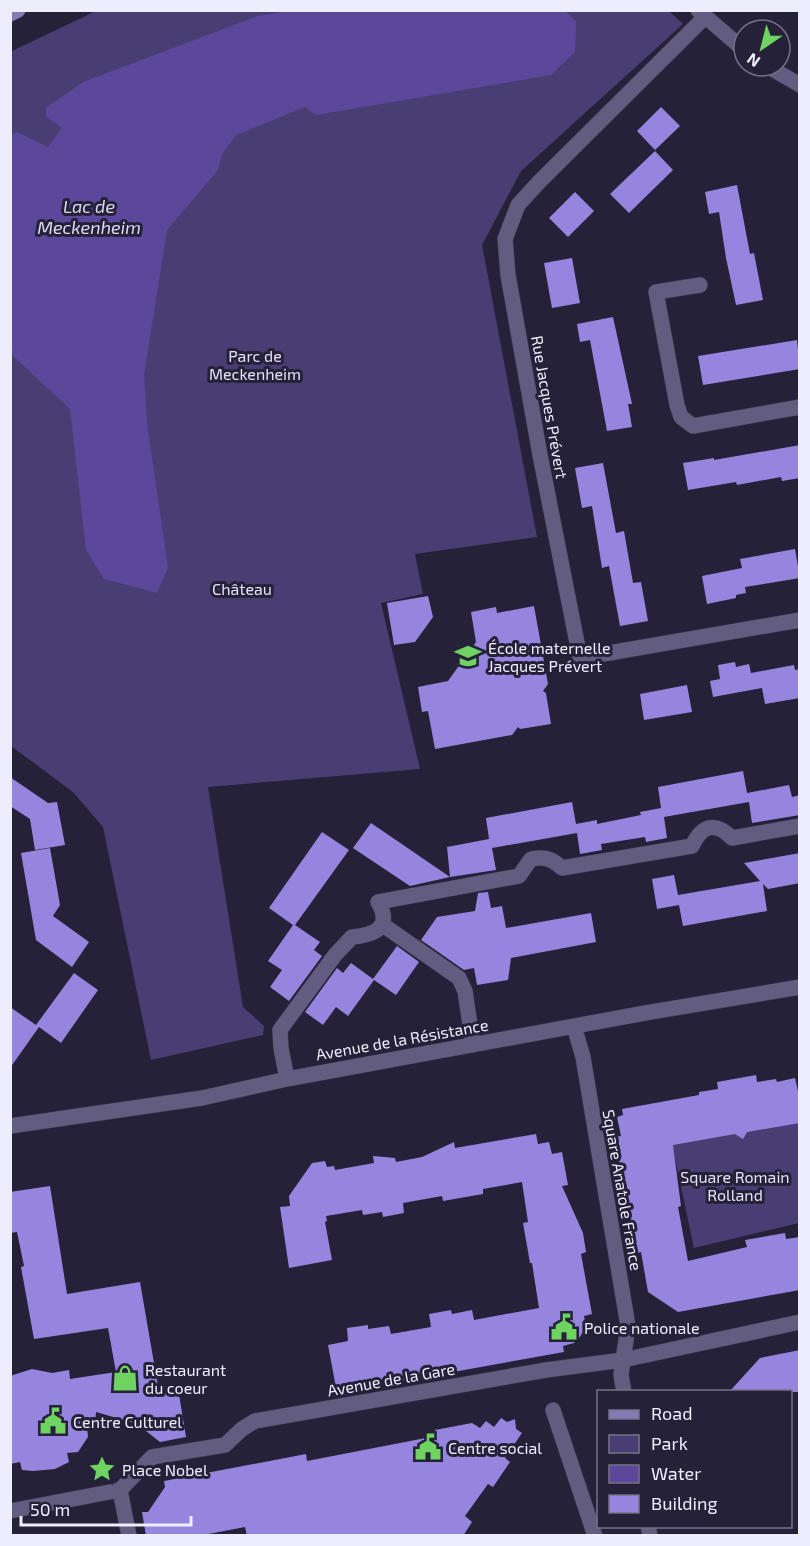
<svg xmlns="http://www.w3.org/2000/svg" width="810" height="1546" font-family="'Exo 2',sans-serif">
<rect width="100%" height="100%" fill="#252138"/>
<path fill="#493e73" d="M98 10H668L683 24 521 171 482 245 537 537 415 554 423 594 381 603 420 769 208 787 243 1007 264 1026 263 1035 151 1060 103 827 73 792 11 746 10 52Z
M799 1120V1223L694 1248 672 1144Z"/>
<path fill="#5c489b" d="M294 10 565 11 576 21 575 52 551 75 316 115 305 107 236 135 222 154 218 170 167 230 144 375 147 423 168 568 157 593 104 579 86 550 70 409 11 354V135L17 132 48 147 62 128 46 116V108L83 82 258 16Z"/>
<path fill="#9685de" d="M661 107 680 126 655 150 637 131Z
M655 151 673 170 629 213 610 194Z
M737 185 750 254 754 253 763 300 736 305 726 258 719 212 709 214 705 192Z
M575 192 594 211 568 237 549 218Z
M572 258 580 303 552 308 544 263Z
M613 317 632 404H628L632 427 607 431 590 340 580 342 577 324Z
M797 340 800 369 703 385 698 356Z
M800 445V478L782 481 781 477 737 485 736 482 688 490 683 463 714 458V460Z
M603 463 616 533 624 531 633 583 641 582 648 621 620 626 609 566 602 568 592 506 582 508 575 468Z
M795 549 800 578 745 587 746 593 736 595V598L707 604 702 576 742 568 740 559Z
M428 596 433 617 415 642 394 645 387 603Z
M534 606 548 684 543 691 546 693 551 724 520 729 518 727 512 735 435 749 428 711 422 712 418 687 448 681 476 642 471 612 496 607 497 613Z
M735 662 736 667 749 664 751 673 794 665 795 670 800 669V698L765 704 762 688 713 697 710 681 720 679 718 665Z
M687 685 692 712 644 720 640 694Z
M743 771 747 793 789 785 792 797 800 795V815L752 823 749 802 664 817 667 838 646 842 645 837 601 844 602 850 580 854 577 833 492 848 496 870 450 877 447 847 489 839 486 818 572 802 576 824 597 820V824L641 815 640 812 661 808 658 787Z
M10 777 48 803 57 802 65 845 35 850 30 819 10 806Z
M371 823 450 877 410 886 353 848Z
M322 832 349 850 295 925 320 942 314 950 322 956 289 1001 270 987 282 970 268 961 293 925 269 908Z
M50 848 60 905 53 916 89 942 72 967 36 940 21 853Z
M800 853V883L768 889 763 884 767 911 683 926 679 905 657 909 652 879 674 875 678 895 760 881 744 863Z
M488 892 491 908 502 906 506 928 591 913 596 942 511 958 508 980 477 985 474 968 464 970 421 940 437 917 475 911 478 893Z
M397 946 419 962 396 995 374 980 348 1016 336 1007 323 1025 305 1012 337 968 343 973 351 963 373 979Z
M74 973 98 990 61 1043 39 1027 10 1068V1007L36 1025Z
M756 1075 757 1082 776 1079 777 1082 795 1078 800 1100V1123L747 1132 743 1139 735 1134 673 1145 681 1206 678 1207 688 1261 747 1247 745 1240 785 1233 786 1239 800 1237V1290L678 1312 648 1292 641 1252 637 1253 628 1205 620 1201 625 1193 615 1137 621 1136 617 1117 623 1115 622 1109 699 1095V1092L718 1089 717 1082Z
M536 1134 538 1144 549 1142 552 1154 562 1152 568 1185 562 1186 583 1233 586 1252 581 1254 592 1314 584 1316 586 1328 579 1338 574 1343 563 1346 564 1352 337 1393 328 1345 348 1341 347 1328 368 1325V1329L389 1326 391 1334 431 1327 429 1314 451 1310 452 1314 472 1310 474 1320 539 1308 532 1263H530L523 1223 528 1222 522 1182 483 1189V1194L443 1201 442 1196 403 1203 404 1213 383 1217 382 1212 363 1215 362 1210 326 1216 327 1221 325 1222 332 1260 289 1268 280 1207 290 1206 289 1196 312 1163 325 1161 327 1167 334 1166 335 1170 374 1163 373 1156 395 1158 396 1162 422 1157 454 1142 455 1148Z
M50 1186 67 1294 140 1282 159 1392 178 1388 186 1437 160 1442 137 1424 96 1412 95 1424 87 1426 88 1437 78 1452 67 1453 69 1462 55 1469 33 1471 22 1470 20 1462 10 1464V1376L32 1369 52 1373 69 1370 70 1379 116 1372 108 1328 34 1339 21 1267 24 1266 17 1232 10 1233V1192Z
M800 1350V1392H729L760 1358Z
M501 1418 507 1422 515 1419 516 1429 522 1433 505 1458 510 1462 493 1487 488 1484 465 1516 472 1522 463 1536H247L245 1527 198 1536H146L142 1512H148L165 1487 164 1481 306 1454 307 1461 436 1436 435 1430 472 1423 480 1428 486 1421 494 1427Z"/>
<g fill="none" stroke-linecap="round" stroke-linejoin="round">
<g stroke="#413e54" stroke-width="16">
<path id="pedestrian" d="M553 1410 595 1536"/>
</g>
<g stroke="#413e54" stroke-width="16">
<path id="minor" d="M698 10 744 50
M705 17 540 181 518 205 505 239 508 275 540 455 580 658 800 620
M767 66 800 85
M700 285 656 292 677 405 681 417 693 426 800 407
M383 925 459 978 465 991 473 1045
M574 1026 583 1057 628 1326 621 1375 624 1392
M287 1079 281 1048 280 1030 335 955 352 937C374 935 393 928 378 902L519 876 531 859C545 856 552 859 562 868L692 846C702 825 715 821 732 838L800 826
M10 1126 202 1098 287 1079 645 1013 800 987
M120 1490 129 1536
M10 1511 120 1490 152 1457 225 1445 242 1429 255 1421 546 1370 623 1360 800 1322
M648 1526 650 1536"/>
</g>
<g stroke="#413e54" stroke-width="16">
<path id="secondary" d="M10 14 18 10"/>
</g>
<use href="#pedestrian" stroke="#625c81" stroke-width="15"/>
<use href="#minor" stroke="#625c81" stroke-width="15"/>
<use href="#secondary" stroke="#847ab5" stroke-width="15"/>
</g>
<defs>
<g id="school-bare" transform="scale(2.07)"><path d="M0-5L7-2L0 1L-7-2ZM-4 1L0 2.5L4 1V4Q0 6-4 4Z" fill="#6ed360" stroke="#252138" stroke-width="2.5" paint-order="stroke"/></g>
<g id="civic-bare" transform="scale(2.07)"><path d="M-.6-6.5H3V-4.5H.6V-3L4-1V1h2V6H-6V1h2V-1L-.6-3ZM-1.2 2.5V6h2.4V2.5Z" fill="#6ed360" stroke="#252138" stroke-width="2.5" paint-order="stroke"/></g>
<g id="shop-bare" transform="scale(2.07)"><path d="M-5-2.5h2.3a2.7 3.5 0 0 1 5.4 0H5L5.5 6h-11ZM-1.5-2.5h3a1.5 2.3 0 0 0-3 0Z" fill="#6ed360" stroke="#252138" stroke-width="2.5" paint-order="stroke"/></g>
<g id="sight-bare" transform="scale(2.07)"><path d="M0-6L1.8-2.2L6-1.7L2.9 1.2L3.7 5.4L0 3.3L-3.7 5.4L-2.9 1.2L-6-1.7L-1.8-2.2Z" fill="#6ed360" stroke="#252138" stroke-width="2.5" paint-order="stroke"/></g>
</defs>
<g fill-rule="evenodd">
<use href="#school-bare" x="468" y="656"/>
<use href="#civic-bare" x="564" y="1327"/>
<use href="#shop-bare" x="125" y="1378"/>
<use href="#civic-bare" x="53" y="1421"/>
<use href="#civic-bare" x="428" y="1447"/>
<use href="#sight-bare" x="102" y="1469"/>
</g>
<g text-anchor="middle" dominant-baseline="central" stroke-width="6" stroke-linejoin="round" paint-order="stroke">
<g font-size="16" fill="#e3e0f8" stroke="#252138">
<text x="255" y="355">Parc de<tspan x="255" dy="18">Meckenheim</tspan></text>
<text x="242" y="588">Château</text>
<text x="735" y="1176">Square Romain<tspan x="735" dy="18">Rolland</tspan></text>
</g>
<g font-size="16" fill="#eeedfd" stroke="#252138">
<text transform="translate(550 407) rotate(80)">Rue Jacques Prévert</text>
<text transform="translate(402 1039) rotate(-10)">Avenue de la Résistance</text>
<text transform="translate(623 1190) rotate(80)">Square Anatole France</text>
<text transform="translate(391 1379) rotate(-10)">Avenue de la Gare</text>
</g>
<g font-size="16" fill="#eeedfd" stroke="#252138" text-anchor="start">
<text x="488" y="647">École maternelle<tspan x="488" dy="18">Jacques Prévert</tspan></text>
<text x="584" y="1327">Police nationale</text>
<text x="145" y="1369">Restaurant<tspan x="145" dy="18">du coeur</tspan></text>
<text x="73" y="1421">Centre Culturel</text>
<text x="448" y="1447">Centre social</text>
<text x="122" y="1469">Place Nobel</text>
</g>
<g font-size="18" font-style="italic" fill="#dddaf1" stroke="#252138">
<text x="89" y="206">Lac de<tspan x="89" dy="21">Meckenheim</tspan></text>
</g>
</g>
<rect width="810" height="1546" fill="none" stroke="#eeedfd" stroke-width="24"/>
<rect x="597" y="1390" width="195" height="138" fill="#252138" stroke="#757387" stroke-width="1.5"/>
<rect x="609" y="1410" width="30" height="9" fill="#847ab5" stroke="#757387" stroke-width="1.5"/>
<text x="651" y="1420" font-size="18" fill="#eeedfd">Road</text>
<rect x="609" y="1435" width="30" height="18" fill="#493e73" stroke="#757387" stroke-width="1.5"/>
<text x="651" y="1450" font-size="18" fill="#eeedfd">Park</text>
<rect x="609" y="1465" width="30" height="18" fill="#5c489b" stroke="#757387" stroke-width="1.5"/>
<text x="651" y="1480" font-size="18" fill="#eeedfd">Water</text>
<rect x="609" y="1495" width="30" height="18" fill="#9685de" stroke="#757387" stroke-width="1.5"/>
<text x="651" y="1510" font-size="18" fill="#eeedfd">Building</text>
<g transform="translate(762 48) rotate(215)"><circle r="28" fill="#252138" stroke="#757387" stroke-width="1.5"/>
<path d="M0-4.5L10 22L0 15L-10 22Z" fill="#6ed360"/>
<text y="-9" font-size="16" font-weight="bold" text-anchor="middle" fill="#eeedfd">N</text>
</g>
<path d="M21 1516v9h170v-9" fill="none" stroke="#eeedfd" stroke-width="3"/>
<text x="30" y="1516" font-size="18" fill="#eeedfd" stroke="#252138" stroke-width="4.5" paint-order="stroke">50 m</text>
</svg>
